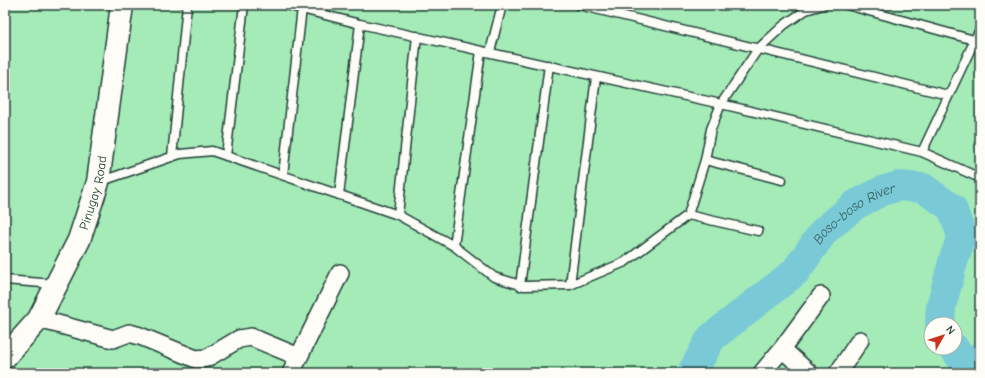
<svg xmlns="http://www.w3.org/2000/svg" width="985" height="378" font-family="'Comic Neue',sans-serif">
<rect width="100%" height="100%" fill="#fdfcf7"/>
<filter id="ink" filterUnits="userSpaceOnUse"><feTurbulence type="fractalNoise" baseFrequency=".025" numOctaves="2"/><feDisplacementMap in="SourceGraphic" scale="8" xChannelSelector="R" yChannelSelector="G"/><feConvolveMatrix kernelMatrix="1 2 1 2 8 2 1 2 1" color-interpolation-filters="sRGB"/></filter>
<g filter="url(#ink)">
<path fill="#a4ebb8" stroke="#629476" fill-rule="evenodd" d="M5 5H980V373H5ZM931 324H955V348H931Z"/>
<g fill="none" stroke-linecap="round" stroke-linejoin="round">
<g stroke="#7ac9d7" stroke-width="30">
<path d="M954 348 960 357 980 362"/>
<path id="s1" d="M692 373 711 338 795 272 824 231 855 205 882 191 899 186 923 188 952 208 962 236 953 262 941 307 940 324"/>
</g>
<g stroke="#1f3d34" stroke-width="11">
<path id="lane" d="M286 5 360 24 721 104 922 152 980 178
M579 5 948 95
M847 5 974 40 980 43
M490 52 502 5
M922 152 980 29
M226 156 244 5
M172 157 187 5
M705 160 782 180
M283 175 302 8
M99 182 180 154 212 151 398 215 454 246 494 277 524 286 570 285 625 262 688 215 705 160 711 129 721 104 758 49 784 25 806 10 823 5
M339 195 360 24
M398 215 417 36
M688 215 758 231
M454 246 481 51
M5 280 54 284
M570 285 596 77
M520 286 549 65"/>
</g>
<g stroke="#1f3d34" stroke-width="20">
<path id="street" d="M39 319 113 339 129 333 140 336 196 359 207 358 239 339 251 337 299 357
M782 349 809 373
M291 373 340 273
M762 373 782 349 821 296
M838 373 860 340"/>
</g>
<g stroke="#1f3d34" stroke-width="25">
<g id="secondary">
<path id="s2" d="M5 357 39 319 79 240 98 182 122 5"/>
</g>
</g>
<use href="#lane" stroke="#fdfcf7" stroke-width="8"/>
<use href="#street" stroke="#fdfcf7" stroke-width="17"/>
<use href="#secondary" stroke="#fdfcf7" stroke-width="22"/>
</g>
</g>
<g text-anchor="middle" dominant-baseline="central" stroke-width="3.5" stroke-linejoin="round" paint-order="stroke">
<g font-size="13" fill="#1f3d34" stroke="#fdfcf7">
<text stroke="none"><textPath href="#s2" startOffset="189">Pinugay Road</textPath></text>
</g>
<g font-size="14" font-style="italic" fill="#36605d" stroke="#fdfcf7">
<text stroke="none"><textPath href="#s1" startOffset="232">Boso-boso River</textPath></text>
</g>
</g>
<rect width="985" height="378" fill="none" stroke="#fdfcf7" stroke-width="20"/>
<rect x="10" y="10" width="965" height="358" fill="none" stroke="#1f3d34" stroke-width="1.5" filter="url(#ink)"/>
<g transform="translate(943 336) rotate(51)"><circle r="19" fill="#fdfcf7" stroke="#a4b0a9"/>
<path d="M0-3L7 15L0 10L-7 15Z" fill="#c8321e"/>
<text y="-6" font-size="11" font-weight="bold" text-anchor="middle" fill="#1f3d34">N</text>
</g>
</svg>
